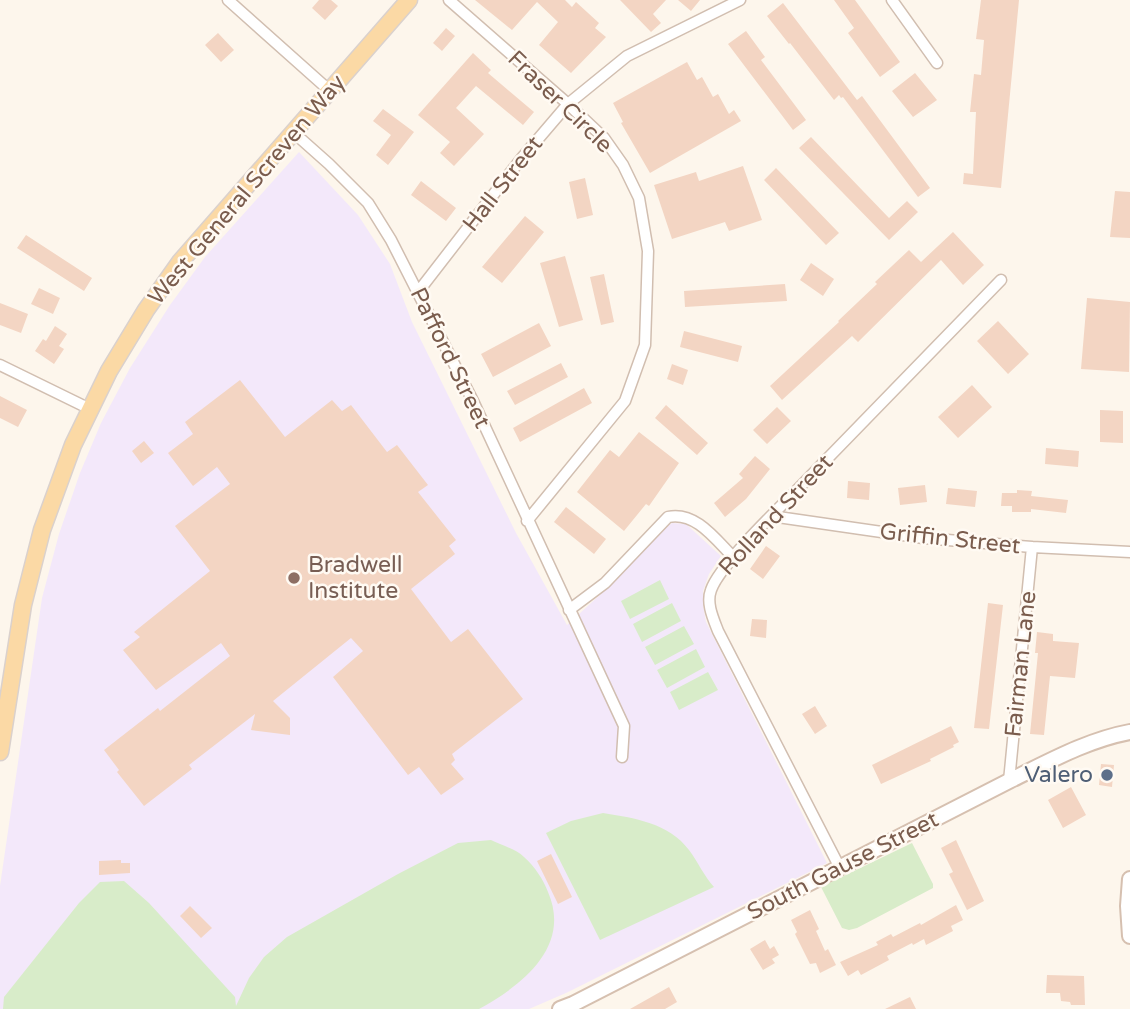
<svg xmlns="http://www.w3.org/2000/svg" width="1130" height="1009" font-family="'Varela Round',sans-serif">
<rect width="100%" height="100%" fill="#fdf6ec"/>
<path fill="#f3e8fa" d="M299 152 358 215 390 264 412 322 516 533 567 625 614 582 659 533 672 523 686 524 721 556 709 574 703 591V605L706 622 827 863 566 993 529 1009H0V886L42 598 59 534 80 473 101 423 130 368 170 305 205 257Z"/>
<path fill="#d8ecc9" d="M660 580 669 599 630 619 621 601Z
M672 603 681 621 642 642 633 624Z
M684 626 694 644 655 665 645 647Z
M696 649 705 667 667 688 657 670Z
M708 672 718 690 679 710 670 692Z
M603 813C634 818 669 823 689 850 698 862 704 876 714 887L600 940 546 833 571 821Z
M491 840C501 845 516 849 524 857 535 867 543 879 548 892 572 947 521 986 479 1009H3L4 997 79 903 100 882 124 881 149 903 235 997 236 1006 249 978 264 957 287 937 398 874 458 843Z
M912 843 933 884V888L857 928 849 930 842 928 821 887Z"/>
<path fill="#f3d5c3" d="M319 0H331L338 6 325 20 312 8Z
M475 0H565L572 7 576 2 599 23 595 28 606 37 571 73 539 45 558 22 537 2 512 30Z
M620 0H666L653 14 661 23 651 32Z
M678 0H700L691 11Z
M834 0H855L900 62 880 77 848 33 854 28Z
M981 0H1019L1001 188 963 184 964 173 973 174 976 112H970L974 74 981 75 984 40 976 39Z
M783 3 857 100 862 96 930 188 918 197 843 97 841 98 839 95 834 100 790 43 789 44 767 16Z
M446 28 455 36 442 51 433 43Z
M746 31 765 57 761 60 806 120 793 130 728 44Z
M218 33 234 50 221 62 205 45Z
M473 53 491 70 488 73 534 112 523 125 476 86 456 108 484 134 454 166 440 153 450 142 418 115Z
M687 62 697 80 702 77 713 97 718 94 729 114 734 110 741 121 650 173 621 123 623 122 613 103Z
M915 73 937 100 913 117 892 91Z
M383 109 414 132 388 165 376 155 391 135 373 121Z
M811 137 889 218 907 201 918 212 889 240 799 148Z
M743 166 762 220 729 231 725 222 672 239 654 185 696 172 699 181Z
M776 168 839 233 826 245 764 180Z
M585 178 593 215 577 219 569 182Z
M421 181 456 208 446 221 411 195Z
M1115 191 1130 192V238L1110 237Z
M525 216 544 232 502 283 482 267Z
M953 232 984 265 963 285 941 260 858 342 852 336 782 400 770 386 839 322 838 321 877 284 875 282 909 250 921 262Z
M26 235 92 278 84 291 17 248Z
M565 256 583 320 559 327 540 263Z
M811 263 834 279 823 296 800 280Z
M604 274 614 322 601 325 590 277Z
M785 284 787 301 685 307 684 291Z
M39 288 60 298 53 314 31 304Z
M1087 298 1130 302 1129 372 1081 369Z
M0 303 28 314 21 333 0 325Z
M998 321 1029 354 1008 374 977 341Z
M539 323 551 346 493 377 481 354Z
M55 326 67 334 59 346 64 349 54 364 35 351 43 339 46 341Z
M684 331 742 346 738 362 680 347Z
M561 363 568 377 515 405 507 391Z
M672 364 688 370 683 385 667 379Z
M240 380 285 437 332 400 342 411 351 405 387 452 397 445 428 485 418 492 456 540 449 546 455 554 411 589 451 642 468 629 523 699 452 754 455 760 451 764 464 779 441 795 419 767 408 775 333 677 363 651 351 638 273 701 290 718V735L251 730 255 714 189 765 192 769 144 806 117 772 119 770 104 750 158 708 160 711 230 656 221 643 156 690 123 650 140 637 134 632 210 571 175 526 230 484 217 467 193 486 168 453 193 434 185 422Z
M972 385 992 407 958 438 938 417Z
M584 388 592 403 520 442 513 428Z
M0 396 27 410 18 427 0 418Z
M666 405 708 443 697 455 655 418Z
M777 407 791 421 767 444 753 430Z
M1100 410 1123 411V443L1100 442Z
M639 432 679 463 649 506 646 504 624 531 577 492 610 450 619 457Z
M144 441 154 453 141 463 132 451Z
M1046 448 1079 451 1078 467 1045 464Z
M755 456 770 469 746 499 725 517 714 503 743 478 739 474Z
M848 481 870 483 869 500 847 498Z
M925 485 927 502 900 505 898 488Z
M948 488 977 491 975 507 946 504Z
M1017 490 1032 491 1031 496 1068 500 1066 513 1031 509V512H1012V506H1001L1002 493H1017Z
M566 507 606 539 594 554 554 522Z
M766 546 780 556 763 579 750 569Z
M988 603 1003 605 989 729 974 728Z
M752 619 767 620 766 638 750 636Z
M1037 632 1053 634V641L1079 643 1075 678 1050 676 1044 735 1030 734 1038 653H1035Z
M815 706 827 726 815 734 802 714Z
M951 726 959 742 953 745 954 747 930 759 931 761 881 784 872 765Z
M1101 764 1114 765 1112 787 1099 785Z
M1071 787 1086 815 1063 828 1048 800Z
M956 840 984 901 967 910 949 874 953 872 941 848Z
M551 854 572 897 558 904 537 861Z
M121 860V863H130V873L99 875V861Z
M956 905 963 920 951 926 953 931 926 945 924 939 913 945 912 943 887 956 889 960 861 975 858 970 848 976 840 962 878 945 876 942 891 934 893 937 920 923 921 925Z
M190 906 212 928 201 938 180 916Z
M810 910 819 929 816 931 825 951 828 949 836 965 820 973 816 963 810 964 795 934 797 932 791 920Z
M765 940 770 949 774 946 779 955 772 959 775 963 763 970 750 949Z
M1047 975 1084 976 1085 1005H1071L1070 1002 1061 1001 1060 993H1046Z
M669 987 677 1002 665 1009H630Z
M910 997 916 1009H885Z"/>
<g fill="none" stroke-linecap="round" stroke-linejoin="round">
<g stroke="#d1beb0" stroke-width="13">
<path id="street" d="M228 0 330 91
M449 0 568 104 604 138 623 165 639 198 648 251 645 345 625 401 527 521
M892 0 937 63
M293 132 329 164 368 203 391 240 473 401 624 726 622 757
M418 292 521 159 568 104 627 56 740 0
M0 365 90 409
M771 516 923 538 1032 547 1130 552
M569 610 605 583 668 517C696 511 716 540 734 558
M1009 781 1032 547
M840 868 718 631C713 618 706 603 711 590 719 566 774 513 794 493 863 422 932 351 1001 280"/>
</g>
<g stroke="#d6c0b0" stroke-width="18">
<path id="secondary" d="M1130 879 1128 906 1130 936
M560 1009 573 1004 1009 781C1048 762 1087 740 1130 732"/>
</g>
<g stroke="#dad1cd" stroke-width="19">
<path id="primary" d="M0 752 23 605 42 530 73 445 109 371 146 310 180 262 409 0"/>
</g>
<use href="#street" stroke="#fff" stroke-width="10"/>
<use href="#secondary" stroke="#fff" stroke-width="14"/>
<use href="#primary" stroke="#fbd9a5" stroke-width="16"/>
</g>
<circle fill="#8d6e63" stroke="#fffaf3" stroke-width="2.5" cx="294" cy="578" r="7"/>
<circle fill="#5c6f8a" stroke="#fffaf3" stroke-width="2.5" cx="1107" cy="775" r="7"/>
<g text-anchor="middle" dominant-baseline="central" stroke-width="5" stroke-linejoin="round" paint-order="stroke">
<g font-size="23" fill="#7a5c4d" stroke="#fffaf3">
<text transform="translate(560 102) rotate(44)">Fraser Circle</text>
<text transform="translate(503 184) rotate(-52)">Hall Street</text>
<text transform="translate(247 190) rotate(-50)">West General Screven Way</text>
<text transform="translate(450 358) rotate(64)">Pafford Street</text>
<text transform="translate(776 515) rotate(-47)">Rolland Street</text>
<text transform="translate(950 539) rotate(6)">Griffin Street</text>
<text transform="translate(1021 664) rotate(-84)">Fairman Lane</text>
<text transform="translate(843 866) rotate(-27)">South Gause Street</text>
</g>
<g font-size="23" fill="#785e54" stroke="#fffaf3" text-anchor="start">
<text x="308" y="565">Bradwell<tspan x="308" dy="26">Institute</tspan></text>
</g>
<g font-size="23" fill="#4e5e75" stroke="#fffaf3" text-anchor="end">
<text x="1093" y="775">Valero</text>
</g>
</g>
</svg>
